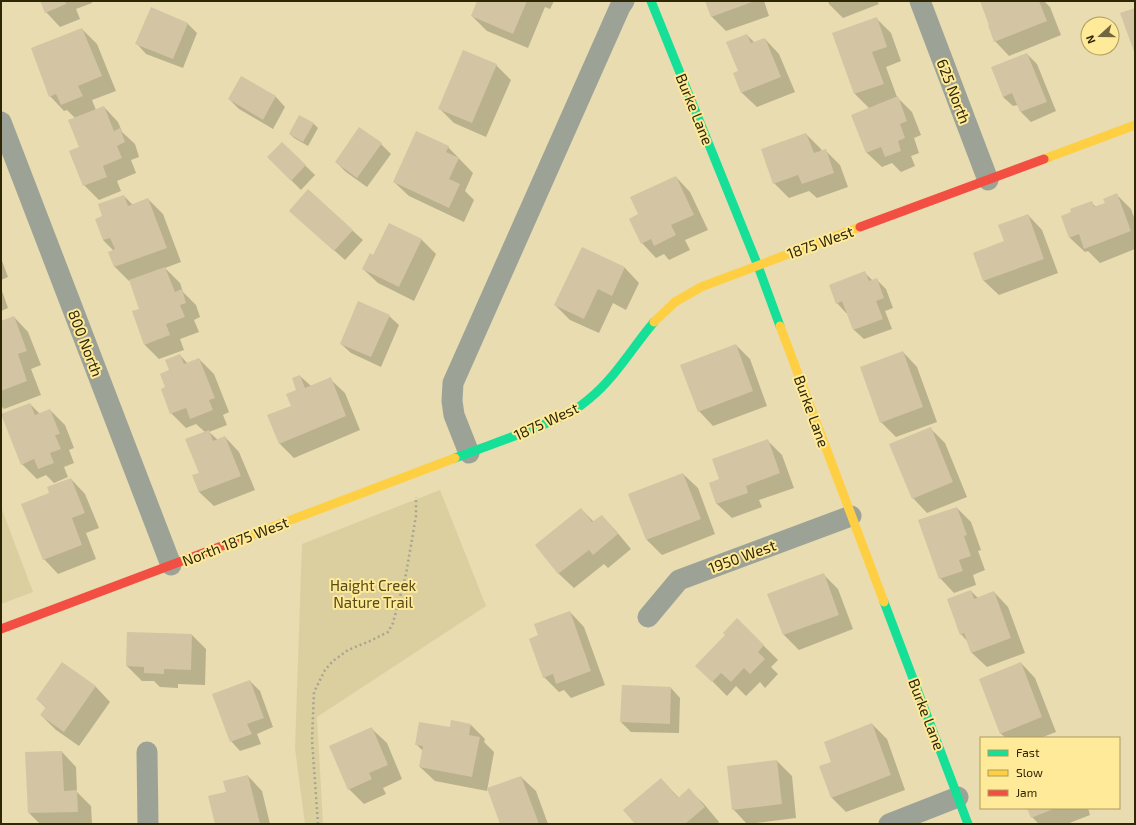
<svg xmlns="http://www.w3.org/2000/svg" width="1136" height="825" font-family="'Exo 2',sans-serif">
<rect width="100%" height="100%" fill="#e8dcb0"/>
<path fill="#dbcfa0" d="M440 490 486 606 317 717 323 824H305L295 748 302 544Z
M1 507 33 592 1 604Z"/>
<path fill="#0003" d="M41 1H92V3L76 9 80 19 60 27 46 12Z
M479 1H554L550 9 545 7 528 48 487 31 472 16Z
M706 1H764L769 16 726 31 711 16Z
M828 1H877L879 4 843 18 829 4Z
M981 1H1044L1050 7 1061 35 1009 56 995 41 991 25Z
M876 18 891 33 901 61 886 67 897 97 912 112 921 135 914 138 919 153 911 156 915 166 901 172 892 163 882 167 867 153 852 116 870 109 855 94 833 34Z
M187 23 197 33 183 68 146 54 137 44Z
M82 29 97 44 116 91 92 100 96 110 104 107 118 122 122 132 135 144 139 157 131 160 136 173 117 181 121 191 99 200 84 185 80 148 75 118 67 110 64 111 50 96Z
M747 35 755 43 765 39 779 54 795 92 757 107 742 93 734 74 739 72Z
M1027 54 1037 64 1056 111 1031 122 1021 112 1018 105 1013 106 1003 97Z
M496 65 511 80 486 137 454 123 440 109Z
M242 77 276 97 285 107 273 129 239 109 229 99Z
M313 123 318 128 308 146 294 138 290 134Z
M806 134 821 149 822 152 825 150 840 165 848 187 817 198 809 191 789 198 774 183Z
M282 143 315 175 301 190 268 157Z
M381 144 391 154 367 187 346 172 336 162Z
M448 147 473 173 465 191 474 200 464 222 409 196 394 182Z
M676 177 690 192 708 230 685 240 690 250 669 260 664 254 656 258 642 243 639 215Z
M308 191 363 240 345 260 300 220Z
M1117 195 1131 209 1135 220V249L1100 263 1088 251 1085 252 1070 238 1073 212 1091 202 1096 207 1106 204Z
M124 196 133 205 148 199 163 214 181 262 165 268 180 283 183 292 196 305 200 317 194 320 199 332 180 339 184 350 159 359 145 345 141 309 130 281H129L114 266V251L103 240 104 216Z
M1028 215 1042 230 1058 273 999 295 984 281 974 253 1005 242Z
M389 224 422 240 436 254 414 301 378 283 363 269 374 257Z
M582 248 625 268 639 283 626 310 613 303 599 333 570 320 555 305Z
M1 258 8 277 1 280Z
M865 273 873 281 876 279 886 289 893 308 885 311 892 329 864 339 854 330 847 313H846L837 303Z
M1 288 8 308 1 311Z
M389 316 399 325 381 367 351 353 341 344Z
M14 317 28 332 41 365 31 369 41 395 4 409 1 406V322Z
M736 345 750 359 767 406 713 426 699 411Z
M903 352 917 367 937 422 896 437 881 422Z
M180 355 188 364 199 359 214 374 229 412 223 415 227 425 209 432 218 440 225 437 239 452 255 490 214 506 199 492 193 476 200 473 205 432 196 424 186 428 171 413 167 388 170 371Z
M300 376 311 386 330 379 345 393 360 430 294 458 279 443 298 391Z
M30 404 40 414 50 410 65 425 74 448 69 450 74 463 64 467 68 477 54 483 46 475 37 479 22 464Z
M930 428 945 443 967 497 927 513 913 498Z
M767 440 782 455 794 488 759 500 762 507 732 518 717 504 710 484 720 480Z
M683 474 698 488 715 534 662 555 647 540 629 495Z
M71 479 85 494 99 528 86 533 96 559 58 574 44 559 50 494Z
M957 508 971 522 981 550 978 551 985 570 973 575 976 585 954 593 940 578Z
M581 509 594 522 602 516 616 531 631 549 608 568 604 564 574 588 559 574 536 545Z
M823 574 838 589 853 629 799 650 784 635 769 594Z
M971 591 978 598 994 592 1008 607 1025 653 987 667 972 653 968 642 961 634Z
M570 612 584 627 605 685 571 698 564 690 559 692 544 677 540 636Z
M192 635 206 649 205 685 178 684V688L160 687 154 681H142L127 666Z
M763 645 778 660 771 667 778 674 765 688 760 682 746 696 736 686 727 696 697 666Z
M62 663 96 687 110 702 79 746 56 730 41 715 46 708 37 699Z
M1021 663 1035 678 1056 732 1040 738H1006L1000 733Z
M250 681 260 691 273 727 257 734 261 744 240 751 231 741Z
M671 688 680 698 679 733 631 732 621 722Z
M470 724 485 739 484 742 494 752 487 791 435 781 420 767 423 751 416 744Z
M872 724 887 739 905 790 846 812 832 798 833 763Z
M372 729 387 743 402 779 383 788 386 794 364 804 349 789Z
M62 752 76 767 77 792 91 806 92 824H40L29 813 26 753Z
M777 761 792 776 796 818 747 824 733 809Z
M248 776 262 791 270 824H216L227 792Z
M521 777 536 791 548 824H501Z
M661 779 679 798 689 790 704 804 719 822 717 824H636Z
M1028 808H1088L1090 815 1067 824H1039L1032 817Z"/>
<path fill="#d3c4a3" d="M40 1H65L66 4 45 13Z
M477 1H527L513 34 471 16Z
M705 1H755L711 17Z
M980 1H1039L1047 21 994 42 988 25H989Z
M151 7 188 23 173 59 135 44Z
M1135 8V54L1120 13Z
M877 17 887 47 872 52 884 84 854 94 832 33Z
M82 28 102 76 78 86 83 96 61 105 56 94 49 97 31 48Z
M747 34 751 43 765 38 781 77 741 93 733 73 738 71 726 42Z
M463 50 497 64 472 123 438 109Z
M1027 53 1047 102 1020 112 1012 93 1003 97 991 67Z
M241 76 276 96 263 120 228 99Z
M898 96 907 121 900 124 905 138 898 141 901 151 885 157 881 147 866 153 851 115Z
M104 106 114 131 120 128 125 142 117 146 122 158 103 166 107 177 83 186 69 151 79 147 68 120Z
M299 115 314 123 303 142 289 134Z
M359 127 382 143 357 178 335 162Z
M416 131 449 146 446 152 459 158 449 179 460 184 449 208 393 182Z
M806 133 814 153 826 149 834 173 802 184 798 175 773 184 761 149Z
M282 142 306 165 291 181 267 157Z
M676 176 694 215 671 225 676 235 654 246 651 239 641 244 629 219 638 214 630 197Z
M308 189 353 230 334 251 289 211Z
M1117 193 1131 231 1084 249 1079 234 1069 238 1061 216 1071 212 1070 209 1092 201 1094 207 1105 203 1103 199Z
M124 195 128 206 148 198 167 248 114 267 108 252 115 249 110 238 103 240 95 219 102 216 98 204Z
M1028 214 1044 259 983 281 973 253 1004 241 998 225Z
M389 223 422 239 399 287 362 269 370 253 373 255Z
M582 247 625 267 612 296 598 289 584 319 554 305Z
M165 267 175 292 182 289 186 303 180 305 185 317 166 324 170 335 144 345 132 311 139 309 129 280Z
M865 271 869 281 877 278 884 298 876 301 883 319 853 330 842 301 836 304 829 285Z
M358 301 390 315 371 357 340 344Z
M14 316 27 351 18 354 27 381 1 391V321Z
M736 344 753 391 698 412 680 365Z
M903 351 923 407 880 423 860 367Z
M180 354 184 364 199 358 215 398 209 400 213 410 190 419 186 408 170 414 161 389 165 387 160 374 169 370 165 360Z
M300 375 305 388 331 377 346 416 279 444 267 415 291 406 286 394 296 390 292 378Z
M30 403 35 415 50 409 60 434 55 435 61 449 50 453 54 463 38 469 34 459 21 465 1 414Z
M931 427 953 482 912 499 889 444Z
M209 430 213 441 225 436 241 476 199 492 192 475 199 473 185 439Z
M768 439 780 473 746 486 748 493 716 504 709 483 719 479 712 459Z
M683 473 701 519 646 540 628 494Z
M71 478 85 513 72 518 82 545 43 560 21 504 49 493 47 487Z
M957 507 967 535 964 536 971 556 959 560 963 571 939 579 918 520Z
M581 508 592 522 602 515 618 534 593 555 589 550 558 574 535 545Z
M824 573 839 615 783 635 767 594Z
M971 590 974 599 994 591 1011 638 971 653 964 633 960 635 947 599Z
M570 611 591 671 556 684 553 674 543 678 529 639 538 635 534 624Z
M737 618 764 645 758 652 765 659 750 674 744 668 731 682 721 673 712 682 695 666 725 635 723 633Z
M127 632 192 634 191 670 164 669V674L144 673V667L126 666Z
M62 662 96 686 64 732 40 715 46 707 36 699Z
M1021 662 1042 717 1000 734 979 679Z
M250 680 264 718 247 724 252 734 230 742 212 694Z
M622 685 671 687 670 724 620 722Z
M451 720 471 724 469 735 480 737 472 777 419 767 423 746 415 745 419 722 450 727Z
M872 723 891 775 831 798 819 766 831 762 824 742Z
M372 727 388 765 369 773 372 779 348 790 329 746Z
M62 751 64 791 77 790 78 812 28 813 25 752Z
M777 760 782 804 732 810 727 766Z
M248 775 260 824H215L208 796 226 792 223 781Z
M521 776 539 824H500L487 788Z
M661 778 678 798 689 788 705 807 685 824H635L623 810Z
M1027 808H1056L1031 818Z"/>
<g fill="none" stroke-linecap="round" stroke-linejoin="round">
<path stroke="#a6a591" stroke-width="2.5" stroke-dasharray="2 3" stroke-linecap="butt" d="M318 824 312 740 314 692 325 670 333 661 348 650 370 641 388 632 393 623 406 574 416 516V497"/>
<path stroke="#9ca396" stroke-width="21" d="M920 1 988 180
M1 122 171 565
M469 453 454 415 452 401 453 383 620 7 624 1
M648 617 679 580 851 516
M147 752 148 824
M889 824 958 797"/>
<path stroke="#16e098" stroke-width="9" d="M651 1 758 266 780 326
M455 458C486 446 517 436 547 423 562 416 577 410 589 399 615 378 632 348 654 322
M884 602 968 824"/>
<path stroke="#ffcf43" stroke-width="9" d="M1044 159 1135 125
M654 322 675 302 701 287 860 227
M780 326 884 602
M235 541 455 458"/>
<path stroke="#f24e42" stroke-width="9" d="M860 227 1044 159
M1 629 235 541"/>
</g>
<g text-anchor="middle" dominant-baseline="central" stroke-width="4" stroke-linejoin="round" paint-order="stroke">
<g font-size="15" fill="#2f2704" stroke="#ffea99">
<text transform="translate(954 91) rotate(69)">625 North</text>
<text transform="translate(695 109) rotate(68)">Burke Lane</text>
<text transform="translate(820 242) rotate(-20)">1875 West</text>
<text transform="translate(86 343) rotate(69)">800 North</text>
<text transform="translate(812 411) rotate(70)">Burke Lane</text>
<text transform="translate(546 421) rotate(-25)">1875 West</text>
<text transform="translate(235 541) rotate(-21)">North 1875 West</text>
<text transform="translate(742 556) rotate(-20)">1950 West</text>
<text transform="translate(927 714) rotate(69)">Burke Lane</text>
</g>
<g font-size="15" fill="#574b17" stroke="#ffea99">
<text x="373" y="585">Haight Creek<tspan x="373" dy="17">Nature Trail</tspan></text>
</g>
</g>
<rect width="1136" height="825" fill="none" stroke="#2f2704" stroke-width="4"/>
<rect x="980" y="737" width="140" height="72" fill="#ffea99" stroke="#ac9c5d"/>
<rect x="988" y="750" width="20" height="6" fill="#16e098" stroke="#ac9c5d"/>
<text x="1016" y="757" font-size="12" fill="#2f2704">Fast</text>
<rect x="988" y="770" width="20" height="6" fill="#ffcf43" stroke="#ac9c5d"/>
<text x="1016" y="777" font-size="12" fill="#2f2704">Slow</text>
<rect x="988" y="790" width="20" height="6" fill="#f24e42" stroke="#ac9c5d"/>
<text x="1016" y="797" font-size="12" fill="#2f2704">Jam</text>
<g transform="translate(1100 36) rotate(249)"><circle r="19" fill="#ffea99" stroke="#ac9c5d"/>
<path d="M0-3L7 15L0 10L-7 15Z" fill="#706640"/>
<text y="-6" font-size="11" font-weight="bold" text-anchor="middle" fill="#2f2704">N</text>
</g>
</svg>
